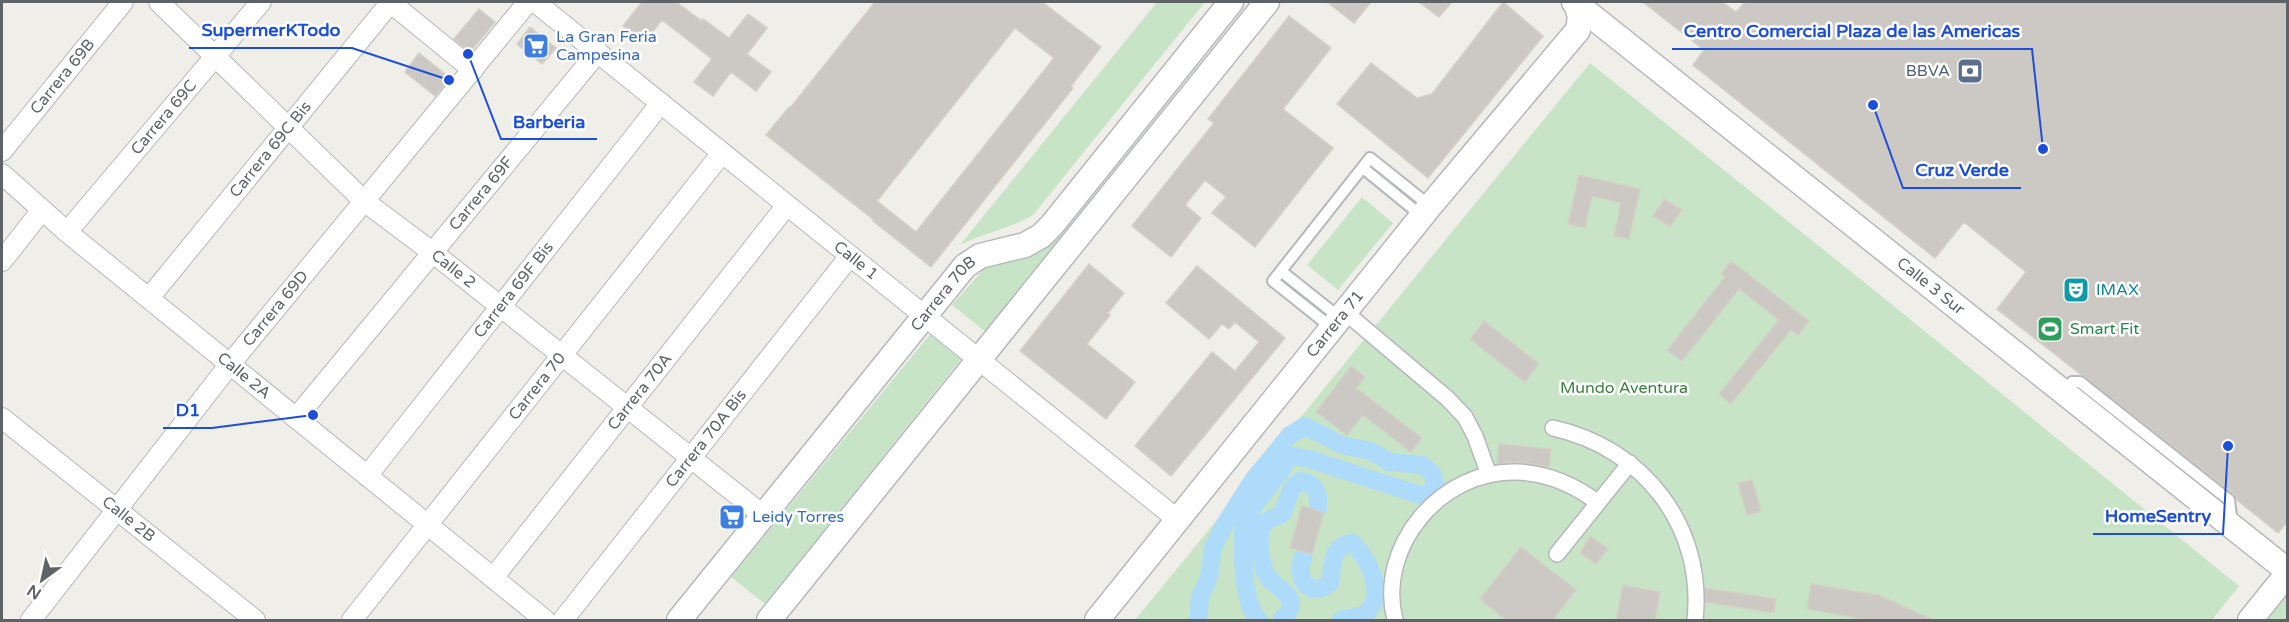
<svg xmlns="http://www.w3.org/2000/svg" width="2289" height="622" font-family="'Varela Round',sans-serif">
<rect width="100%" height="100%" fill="#f0eee8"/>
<path fill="#c7e5c6" d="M1157 2H1205L1033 215C1010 229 984 232 960 245Z
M1590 63 1874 290 2239 586 2212 620H1135Z
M1362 197 1393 223 1338 290 1307 265Z
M1071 230 987 333 952 305 991 261 1050 242Z
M932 332 965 354 765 604 731 577Z
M2287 593 2286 620H2261L2284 594Z"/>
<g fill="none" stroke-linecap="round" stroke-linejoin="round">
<path stroke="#aedbfa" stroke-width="18" d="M1303 557C1302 561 1300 568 1301 572 1302 590 1318 593 1330 583 1333 566 1330 545 1353 543 1368 559 1389 597 1364 614 1358 617 1347 618 1341 620
M1198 620 1200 597 1209 577 1213 548 1225 524 1253 480 1290 435 1305 426 1342 445 1370 451 1390 462 1422 465 1432 473 1436 485 1428 495 1423 496 1309 459 1292 456 1285 462 1282 470C1274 480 1248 511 1245 522 1240 543 1243 608 1259 620
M1281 620C1306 598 1277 590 1267 576 1261 569 1257 533 1262 526 1266 520 1275 517 1282 514L1292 488 1300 481C1317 483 1319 494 1318 509"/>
</g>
<path fill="#ccc9c4" stroke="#d4d0c6" stroke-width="1.5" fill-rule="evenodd" d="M642 2H676L702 21 703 19 729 38 748 14 767 28 747 54 771 72 756 91 731 72 713 96 694 82 712 59 688 40 662 20 644 43 623 26Z
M875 2H1042L1101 47 1071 86 1073 88 931 267 873 221 874 220 766 135 789 107 790 108ZM1015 28 1054 58 916 232 877 201Z
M1327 2H1371L1354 23Z
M1419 2H1452L1439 17Z
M1503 2 1543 36 1428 178 1337 104 1371 63 1417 98 1432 94Z
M1643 2H1722L1736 12 1745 2H2288V521L2278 533 2237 500 2234 494 1997 309 2026 272 1964 222 1935 258 1693 65 1704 50Z
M479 9 495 22 470 52 454 39Z
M1289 16 1331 48 1283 109 1333 148 1255 247 1212 213 1226 197 1205 180 1185 205 1201 218 1171 257 1132 226 1214 123 1208 119Z
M530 27 556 48 542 64 517 44Z
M419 53 450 78 435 96 405 72Z
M1579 175 1640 189 1629 239 1614 236 1621 203 1592 196 1585 228 1568 224Z
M1664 199 1682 210 1670 227 1653 216Z
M1731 261 1809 321 1798 335 1791 330 1731 404 1719 394 1779 320 1739 289 1682 361 1667 350 1725 277 1721 274Z
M1089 264 1124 293 1108 313 1110 315 1087 344 1135 382 1106 419 1020 351Z
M1197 266 1285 338 1171 476 1135 446 1212 352 1235 371 1259 342 1235 322 1229 329 1222 324 1209 339 1166 303Z
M1484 321 1539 364 1525 382 1470 339Z
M1351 366 1365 377 1356 388 1422 438 1411 452 1363 415 1347 435 1316 412Z
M1499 444 1551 449 1549 467 1518 462 1497 464Z
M1752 480 1761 511 1747 515 1738 483Z
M1302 506 1324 513 1312 554 1290 548Z
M1590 536 1608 549 1596 564 1580 553Z
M1521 547 1576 590 1552 621H1507L1480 599Z
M1811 584 1878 595 1936 621H1873L1807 609Z
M1623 585 1660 592 1655 621H1616Z
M1705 588 1776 599 1774 613 1705 602Z"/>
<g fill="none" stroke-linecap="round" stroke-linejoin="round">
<g stroke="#b5b8bb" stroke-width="14">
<path id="service" d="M1363 168 1423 217
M1281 271 1340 318
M1332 328 1273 281 1370 158 1430 206
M2064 392 2072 382H2080L2229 500 2232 523"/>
</g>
<g stroke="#b5b8bb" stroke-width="18">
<path id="pedestrian" d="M1345 312 1448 399 1465 417 1475 436 1489 475
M1553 428C1644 448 1705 527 1695 620
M1557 554 1630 463
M1395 620C1376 546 1442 469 1517 472 1548 473 1573 484 1597 502"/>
</g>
<g stroke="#b5b8bb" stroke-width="22">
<g id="minor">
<path id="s1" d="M159 2 364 201 432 252 764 516"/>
<path d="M390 2 473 70"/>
<path id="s2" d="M535 2 1178 520"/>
<path id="s3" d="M2 151 123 2"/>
<path id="s4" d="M2 174 67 232 545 620"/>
<path id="s5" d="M67 232 261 2"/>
<path d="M2 261 42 210"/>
<path id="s6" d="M149 298 391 2"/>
<path id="s7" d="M2 418 255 620"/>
<path id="s8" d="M296 418 598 52"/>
<path id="s9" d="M367 476 661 103"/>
<path id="s10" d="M493 578 787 205"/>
<path id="s11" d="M31 620 230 364 528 2"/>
<path id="s12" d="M352 620 722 153"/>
<path id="s13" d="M563 620 850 256"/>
</g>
</g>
<g stroke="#b5b8bb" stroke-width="27">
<g id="tertiary">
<path id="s14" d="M1574 2 2288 571"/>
<path id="s15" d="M679 620 965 266 980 256 1025 245 1041 236 1052 225 1231 2"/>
<path d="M769 620 1267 2"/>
<path id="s16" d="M1097 620 1430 206 1578 30 1580 17 1576 3"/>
<path d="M2250 620 2288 573"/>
</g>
</g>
<use href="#service" stroke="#fff" stroke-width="10"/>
<use href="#pedestrian" stroke="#fff" stroke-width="15"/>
<use href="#minor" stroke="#fff" stroke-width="20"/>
<use href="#tertiary" stroke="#fff" stroke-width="24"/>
</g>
<defs>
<g id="supermarket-square" transform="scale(1.35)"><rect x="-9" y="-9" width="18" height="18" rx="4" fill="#3f7fe0" stroke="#fff"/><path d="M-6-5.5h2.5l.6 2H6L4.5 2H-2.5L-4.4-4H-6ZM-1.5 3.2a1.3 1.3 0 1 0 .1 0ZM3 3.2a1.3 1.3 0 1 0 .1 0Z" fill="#fff"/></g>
<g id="bank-square" transform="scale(1.35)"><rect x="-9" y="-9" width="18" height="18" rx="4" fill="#5c6f8a" stroke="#fff"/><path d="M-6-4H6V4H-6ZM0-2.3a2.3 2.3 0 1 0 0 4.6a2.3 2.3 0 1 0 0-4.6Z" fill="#fff"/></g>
<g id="theatre-square" transform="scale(1.35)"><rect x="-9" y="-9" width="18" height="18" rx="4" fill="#0f9aa8" stroke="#fff"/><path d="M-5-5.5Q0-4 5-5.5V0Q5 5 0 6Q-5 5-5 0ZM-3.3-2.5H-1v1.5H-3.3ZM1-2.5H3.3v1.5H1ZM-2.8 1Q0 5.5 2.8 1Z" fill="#fff"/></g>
<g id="stadium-square" transform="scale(1.35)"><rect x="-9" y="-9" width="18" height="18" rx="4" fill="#2e9e5b" stroke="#fff"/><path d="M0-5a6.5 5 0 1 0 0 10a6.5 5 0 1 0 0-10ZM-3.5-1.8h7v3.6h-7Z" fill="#fff"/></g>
</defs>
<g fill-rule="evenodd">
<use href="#supermarket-square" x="536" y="46"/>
<use href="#bank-square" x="1970" y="71"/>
<use href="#theatre-square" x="2076" y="290"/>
<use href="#stadium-square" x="2050" y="329"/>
<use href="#supermarket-square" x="732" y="517"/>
</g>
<g text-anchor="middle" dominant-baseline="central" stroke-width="5" stroke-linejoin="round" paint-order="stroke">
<g font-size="16" fill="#366cbe" stroke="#fff" text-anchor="start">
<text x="556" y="37">La Gran Feria<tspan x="556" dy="18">Campesina</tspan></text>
<text x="752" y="517">Leidy Torres</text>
</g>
<g font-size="16" fill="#4e5e75" stroke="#fff" text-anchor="end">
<text x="1950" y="71">BBVA</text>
</g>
<g font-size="16" fill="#5f6367" stroke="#fff">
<text stroke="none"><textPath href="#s3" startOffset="96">Carrera 69B</textPath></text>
<text stroke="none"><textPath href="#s5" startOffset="150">Carrera 69C</textPath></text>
<text stroke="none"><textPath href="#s6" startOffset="192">Carrera 69C Bis</textPath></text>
<text stroke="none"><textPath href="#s8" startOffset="291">Carrera 69F</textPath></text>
<text stroke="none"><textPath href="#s2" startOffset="412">Calle 1</textPath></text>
<text stroke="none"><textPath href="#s1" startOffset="398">Calle 2</textPath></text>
<text stroke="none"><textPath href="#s14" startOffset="456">Calle 3 Sur</textPath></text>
<text stroke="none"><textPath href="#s9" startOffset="237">Carrera 69F Bis</textPath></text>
<text stroke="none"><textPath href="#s15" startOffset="420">Carrera 70B</textPath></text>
<text stroke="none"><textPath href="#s11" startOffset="396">Carrera 69D</textPath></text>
<text stroke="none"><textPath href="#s16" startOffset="380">Carrera 71</textPath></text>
<text stroke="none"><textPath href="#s4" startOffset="315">Calle 2A</textPath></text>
<text stroke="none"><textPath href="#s12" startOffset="298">Carrera 70</textPath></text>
<text stroke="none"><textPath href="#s10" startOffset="237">Carrera 70A</textPath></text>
<text stroke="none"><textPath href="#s13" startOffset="231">Carrera 70A Bis</textPath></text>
<text stroke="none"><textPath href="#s7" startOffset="162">Calle 2B</textPath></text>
</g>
<g font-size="16" fill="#0d838f" stroke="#fff" text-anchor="start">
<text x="2096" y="290">IMAX</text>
</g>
<g font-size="16" fill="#27864d" stroke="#fff" text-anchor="start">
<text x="2070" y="329">Smart Fit</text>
</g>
<g font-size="16" fill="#3b823c" stroke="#fff">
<text x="1624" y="388">Mundo Aventura</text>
</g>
</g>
<path fill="none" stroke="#1d4ed8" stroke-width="2" d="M449 80L352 48H189M2043 149L2032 49H1672M468 54L501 139H597M1873 105L1903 188H2021M313 415L212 428H163M2228 446L2223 534H2093"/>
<g fill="#1d4ed8" stroke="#fff" stroke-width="2">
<circle cx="449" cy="80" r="6"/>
<circle cx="2043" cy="149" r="6"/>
<circle cx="468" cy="54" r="6"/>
<circle cx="1873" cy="105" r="6"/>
<circle cx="313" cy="415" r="6"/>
<circle cx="2228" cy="446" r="6"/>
</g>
<g font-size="18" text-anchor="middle" font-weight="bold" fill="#1d4ed8" stroke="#fff" stroke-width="5" stroke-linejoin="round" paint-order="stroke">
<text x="271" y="36">SupermerKTodo</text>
<text x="1852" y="37">Centro Comercial Plaza de las Americas</text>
<text x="549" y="128">Barberia</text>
<text x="1962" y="176">Cruz Verde</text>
<text x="188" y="416">D1</text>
<text x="2158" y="522">HomeSentry</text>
</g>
<rect width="2289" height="622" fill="none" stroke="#5f6367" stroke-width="6"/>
<g transform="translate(42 580) rotate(213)" stroke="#ffffff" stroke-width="4.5" paint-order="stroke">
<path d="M0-4.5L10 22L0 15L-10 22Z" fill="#5f6367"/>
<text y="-9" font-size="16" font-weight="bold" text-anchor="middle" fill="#5f6367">N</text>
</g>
</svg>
